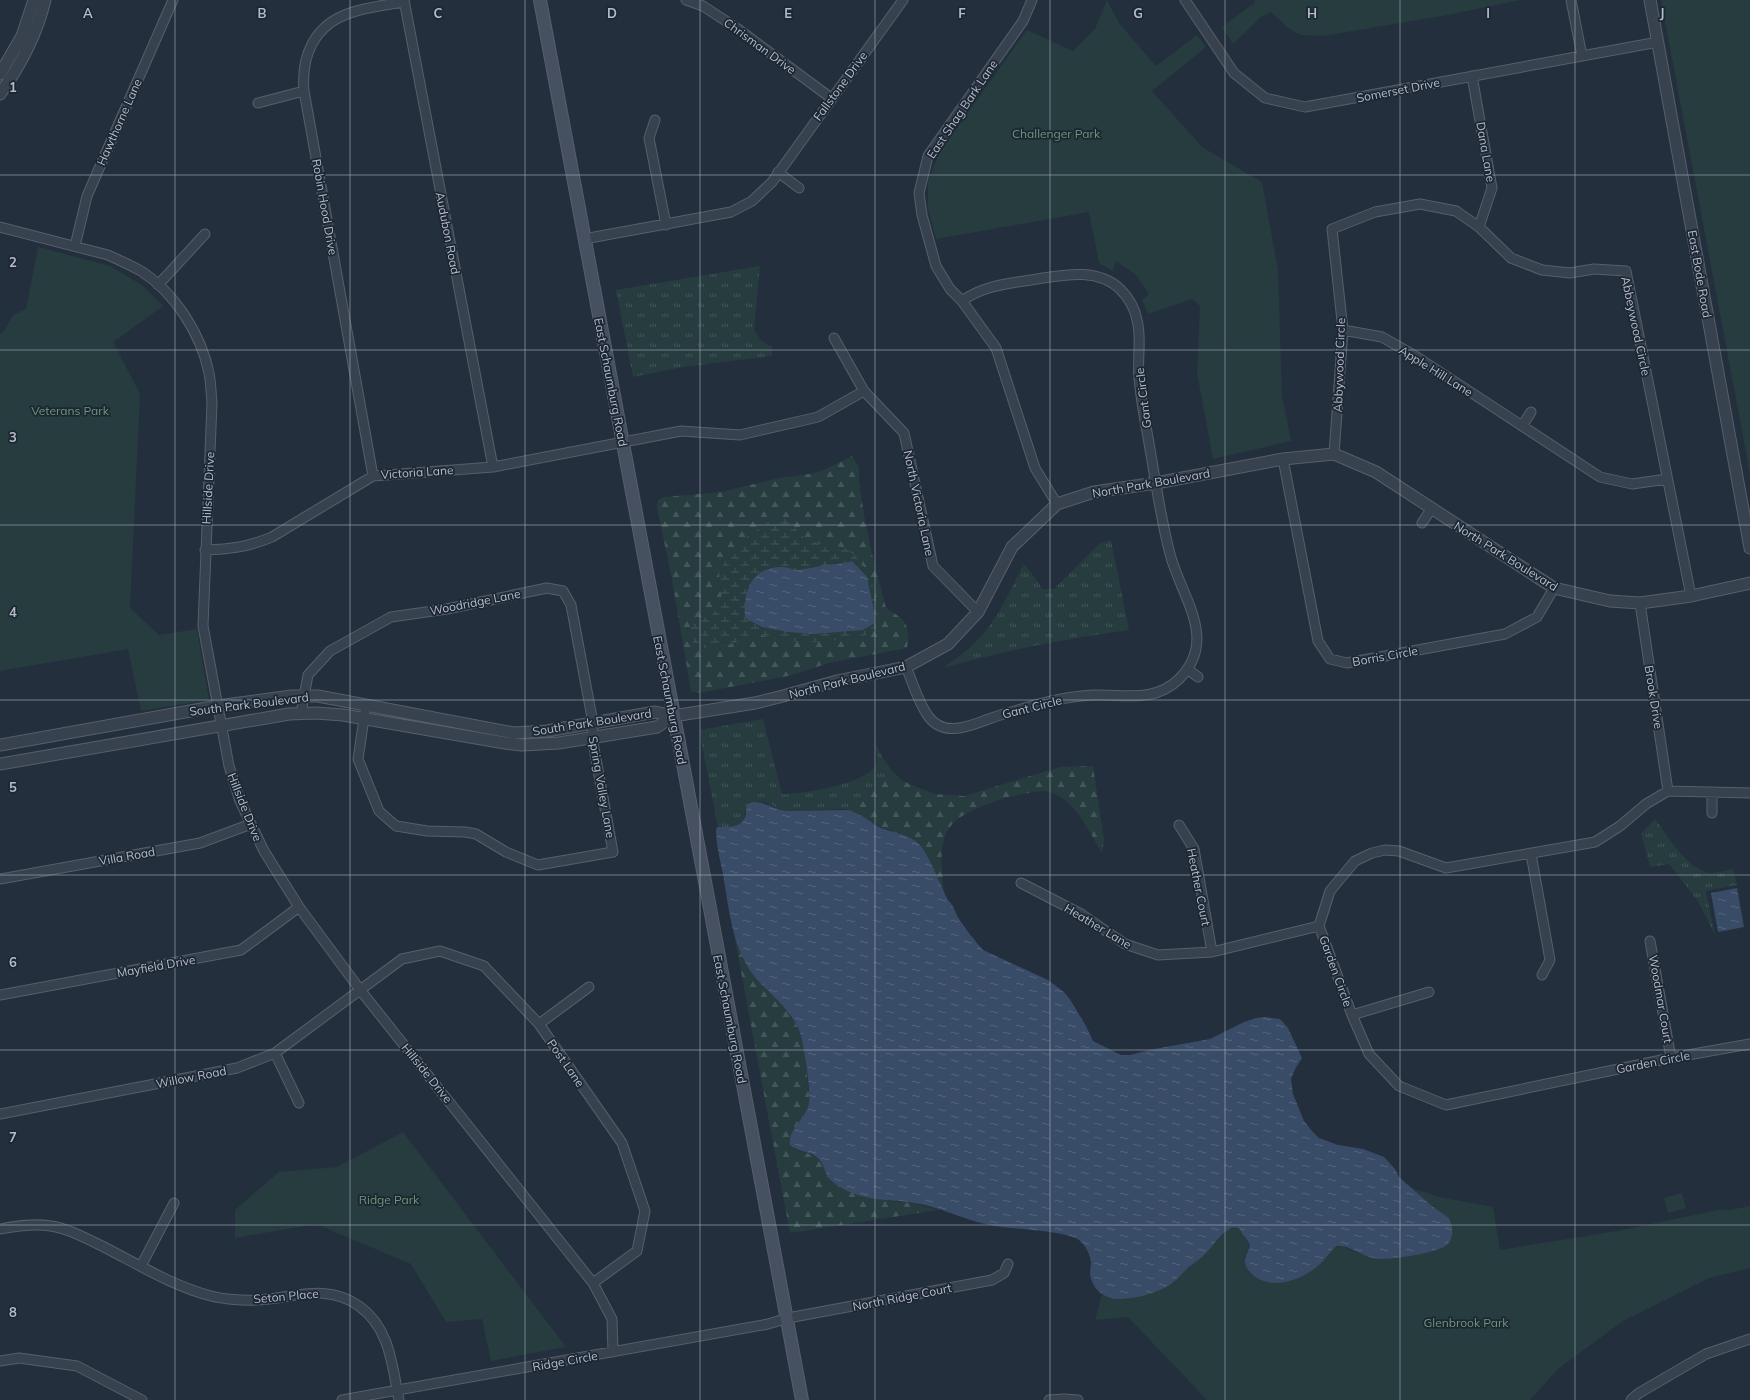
<svg xmlns="http://www.w3.org/2000/svg" width="1750" height="1400" font-family="Mulish,sans-serif">
<defs>
<pattern id="grass-tufts" width="24" height="20" patternUnits="userSpaceOnUse"><rect width="24" height="20" fill="#263c3f"/><path d="M3 7l-1-3M5 7V3M7 7l1-3M15 17l-1-3M17 17v-4M19 17l1-3" fill="none" stroke="#435659"/></pattern>
<pattern id="forest-firs" width="22" height="20" patternUnits="userSpaceOnUse"><rect width="22" height="20" fill="#263c3f"/><path d="M5 1l3.5 6h-7zM16 11l3.5 6h-7z" fill="#435659"/></pattern>
<pattern id="wetland-marsh" width="20" height="14" patternUnits="userSpaceOnUse"><rect width="20" height="14" fill="#263c3f"/><path d="M1 5h8M5 5V1M11 12h8M15 12V8" fill="none" stroke="#435659"/></pattern>
<pattern id="water-ripples" width="26" height="14" patternUnits="userSpaceOnUse"><rect width="26" height="14" fill="#394c67"/><path d="M2 4q2-2 4 0t4 0M15 11q2-2 4 0t4 0" fill="none" stroke="#53647b"/></pattern>
</defs>
<rect width="100%" height="100%" fill="#242f3e"/>
<path fill="url(#grass-tufts)" d="M760 266 754 329 760 340 772 347V356L682 367 633 377 616 290Z
M1111 540 1129 630C1066 639 1004 650 943 668 959 657 975 645 987 629 1002 610 1012 586 1024 564L1043 589H1054L1099 544Z
M763 719 782 794C802 794 871 784 877 762 878 756 875 747 874 741 882 757 889 770 903 781L888 780 852 810 840 809 787 811C778 810 768 801 759 802 755 803 750 806 746 807 744 828 735 827 718 827L699 730Z
M1655 819C1667 835 1689 872 1711 873 1718 873 1727 870 1733 869L1737 885 1706 891 1715 935 1698 901 1669 864 1650 867 1641 833Z"/>
<path fill="url(#forest-firs)" d="M852 456 859 467V481L864 515 872 554 886 608C905 619 911 625 907 648L829 663 788 676 699 693 691 691 671 574 657 508 658 500 664 497 721 492 779 478 809 474 824 470Z
M1093 766 1104 839 1102 853C1089 832 1076 800 1050 792 1043 789 1012 796 1005 798 943 819 937 828 944 893L920 844 901 834 885 829 849 810 875 783 888 780 903 781 934 794 964 796 1060 767Z
M733 929C738 946 744 961 755 976 768 993 787 1005 796 1024 804 1040 805 1058 807 1075 807 1083 810 1094 809 1102 808 1112 798 1124 792 1131L794 1149C812 1155 822 1156 827 1175L889 1201 913 1203 938 1210 790 1233Z"/>
<path fill="url(#wetland-marsh)" d="M787 518C800 534 802 540 823 544 830 546 838 545 844 548 869 559 883 604 876 628L864 636 848 639 817 642 786 641 758 635 716 649 695 647 690 633 691 621 711 616 722 602 719 573 727 557 747 537 772 519Z"/>
<path fill="#263c3f" d="M1107 0 1119 23 1156 66 1197 35 1206 47 1152 91 1202 147 1262 182 1278 270 1282 396 1291 441 1213 459 1197 373 1200 306 1192 299 1148 314 1142 300 1149 294 1135 274 1116 261 1113 271 1099 263 1089 212 936 239 928 208V180L941 150 1027 30 1073 51 1095 29Z
M1254 0H1521L1442 16 1323 36 1301 35 1288 28 1271 12 1261 17 1233 44 1222 27 1255 2Z
M1661 0H1750V474L1743 436Z
M38 247 110 266 142 285 163 306 113 342 140 394 130 608 159 635 197 629 209 700 141 711 128 649 0 671V334L4 331 13 315 26 309Z
M403 1132 566 1347 491 1361 482 1319 446 1322 411 1264 316 1224 235 1238V1210L279 1172 337 1167Z
M1412 1188 1439 1197 1493 1207 1500 1250 1617 1231 1718 1210H1730L1750 1206V1268L1709 1278 1623 1321 1558 1369 1530 1400H1207L1128 1317 1095 1320 1102 1295 1120 1299 1187 1269 1207 1252 1228 1229 1239 1228 1250 1246 1244 1258 1330 1251 1341 1245 1357 1253 1377 1259 1431 1252 1449 1218 1432 1206Z
M1682 1193 1686 1208 1668 1213 1664 1198Z"/>
<path fill="url(#water-ripples)" d="M852 561 867 577 873 606 875 623 863 630 814 634 788 632 762 627 745 618C743 592 751 566 783 567 788 567 793 570 798 570 807 569 816 567 825 565 835 564 843 564 852 561Z
M753 802C766 802 775 810 787 811L849 810C861 814 870 822 881 828 894 833 907 834 918 843 927 850 942 889 948 900 954 906 955 912 959 919 966 930 975 941 983 950L1048 980 1064 992 1071 1001 1086 1026 1093 1041 1121 1055H1130L1149 1050 1210 1039 1244 1022 1256 1018 1264 1017 1280 1019 1288 1028 1302 1058 1295 1069 1291 1079 1293 1094 1304 1121 1312 1131 1319 1138 1338 1145 1363 1149 1384 1157 1395 1169 1399 1177 1432 1206 1449 1218C1453 1226 1454 1237 1448 1244 1440 1253 1389 1260 1377 1259 1362 1257 1348 1244 1337 1246 1330 1251 1326 1259 1320 1264 1302 1280 1272 1292 1252 1274 1241 1263 1245 1258 1250 1246 1248 1239 1242 1235 1239 1228 1235 1227 1231 1227 1228 1230 1220 1235 1214 1245 1207 1252 1202 1258 1195 1262 1189 1267 1181 1274 1175 1283 1166 1287 1154 1294 1133 1299 1119 1299 1106 1299 1094 1291 1091 1278 1089 1273 1091 1267 1091 1263 1090 1252 1083 1240 1073 1237 1048 1229 1020 1230 995 1226 971 1222 949 1211 925 1205 893 1197 862 1205 833 1182 823 1175 827 1164 815 1156 807 1151 797 1151 790 1145 788 1127 807 1119 809 1102 811 1089 804 1049 801 1036 794 1011 771 996 755 977 732 948 729 909 723 874 720 859 716 844 716 829L718 827C730 827 742 828 746 814 746 810 746 807 748 804Z
M1737 888 1744 927 1718 932 1711 893Z"/>
<g fill="none" stroke-linecap="round" stroke-linejoin="round">
<g stroke="#565f6c" stroke-width="11">
<path id="minor" d="M404 0 493 467
M686 0 703 6 738 29 831 98
M1032 0 1023 21 928 156 919 193 922 215 936 266 950 289 962 301 996 348 1035 468 1057 504
M1185 0 1234 73 1265 98 1305 107 1658 42
M1571 0 1582 56
M1472 76 1492 188 1479 227
M258 103 304 91
M655 120 649 138 666 225
M778 172 799 188
M0 227 108 255C119 260 130 265 141 271 175 293 201 334 209 373 211 383 211 393 212 403L203 626 229 766 240 801 264 851 299 907 361 991 593 1283 612 1319 613 1352
M584 239 731 212 752 201 772 182 903 0
M75 246 87 196 173 0
M158 285 205 234
M1343 330 1382 337 1417 357 1600 477 1632 484 1667 479
M834 338 864 391 904 433 933 566 978 612
M1522 426 1531 412
M1334 454 1343 330 1332 229 1375 212 1420 204 1456 211 1479 227 1511 258 1542 270 1570 273 1594 269 1626 271 1691 596
M1283 459 1318 641 1330 659 1347 663 1505 634 1537 617 1554 588
M373 476 304 91C301 56 314 25 350 13 367 7 386 5 404 2
M1422 523 1432 508
M205 550C231 549 248 547 272 537L373 476 493 467 681 431 740 435 818 417 864 391
M1640 603 1668 791
M906 667C913 683 918 702 928 716 944 738 969 726 989 719 997 716 1006 713 1015 711 1040 703 1067 696 1094 695 1123 694 1155 703 1179 679 1219 639 1181 597 1170 554 1161 520 1156 484 1150 449 1146 425 1141 402 1139 378 1137 359 1142 338 1137 320 1135 309 1128 297 1120 289 1099 269 1068 274 1043 278 1015 283 985 284 962 301
M1187 669 1198 677
M301 713 308 675 330 651 391 617 447 609 547 588 563 591 571 605 593 723 592 737 613 852 538 865 506 852 476 834 465 832 427 831 396 826 379 811 358 759 366 705
M1750 793 1668 791 1646 804 1620 826 1595 842 1446 868 1399 851 1385 850 1372 853 1355 861 1330 891 1319 926 1352 1015 1369 1054 1399 1086 1446 1105 1671 1058 1750 1044
M1712 813V792
M1179 825 1194 849 1212 952
M1531 854 1550 960 1542 975
M0 879 200 843 251 824
M1021 883 1081 914 1125 944 1158 955 1212 952 1319 926
M1650 941 1671 1058
M0 995 241 950 299 907
M1352 1015 1429 992
M539 1024 589 987
M275 1053 299 1103
M0 1114 237 1068 275 1053 402 959 440 951 484 966 539 1024 622 1143 645 1211 637 1251 593 1283
M0 1229C16 1226 34 1223 51 1226 70 1229 87 1239 104 1247 139 1265 173 1286 211 1296 223 1299 244 1301 256 1300 292 1299 325 1282 359 1306 390 1328 392 1365 399 1400
M141 1266 174 1203
M0 1361 19 1358 77 1366 142 1400
M342 1400 768 1324 788 1318 992 1280 1004 1273 1008 1264
M1049 1400 1064 1399 1078 1400
M1631 1400 1639 1393 1706 1354 1750 1339"/>
</g>
<g stroke="#565f6c" stroke-width="13">
<path id="tertiary" d="M1650 0 1750 548
M0 74 22 36 34 0
M0 94C20 66 37 34 45 0
M0 745 218 706 292 696H318L514 733 547 731 655 712 673 716
M0 764 289 714 316 713 343 715 505 743 522 745 559 743 657 727 673 716 755 703 783 696 837 681 906 667 948 644 978 612 1012 547 1057 504 1094 492 1156 483 1283 459 1334 454 1376 472 1554 588 1610 601 1640 603 1691 596 1750 583"/>
</g>
<g stroke="#565f6c" stroke-width="14">
<path id="secondary" d="M540 0 802 1400"/>
</g>
<use href="#minor" stroke="#38414e" stroke-width="9"/>
<use href="#tertiary" stroke="#38414e" stroke-width="11"/>
<use href="#secondary" stroke="#465061" stroke-width="12"/>
</g>
<path fill="none" stroke="#b4bcc9" stroke-width="1" stroke-opacity="0.55" d="M175 0V1400M350 0V1400M525 0V1400M700 0V1400M875 0V1400M1050 0V1400M1225 0V1400M1400 0V1400M1575 0V1400M0 175H1750M0 350H1750M0 525H1750M0 700H1750M0 875H1750M0 1050H1750M0 1225H1750"/>
<g text-anchor="middle" dominant-baseline="central" stroke-width="3.5" stroke-linejoin="round" paint-order="stroke">
<g font-size="12" fill="#b4bcc9" stroke="#1d2633">
<text transform="translate(760 46) rotate(36)">Chrisman Drive</text>
<text transform="translate(840 86) rotate(-54)">Fallstone Drive</text>
<text transform="translate(1398 90) rotate(-11)">Somerset Drive</text>
<text transform="translate(962 109) rotate(-56)">East Shag Bark Lane</text>
<text transform="translate(119 122) rotate(-66)">Hawthorne Lane</text>
<text transform="translate(1486 152) rotate(80)">Dana Lane</text>
<text transform="translate(325 207) rotate(80)">Robin Hood Drive</text>
<text transform="translate(448 233) rotate(79)">Audubon Road</text>
<text transform="translate(1700 274) rotate(80)">East Bode Road</text>
<text transform="translate(1636 326) rotate(78)">Abbeywood Circle</text>
<text transform="translate(1339 365) rotate(-88)">Abbywood Circle</text>
<text transform="translate(1436 371) rotate(32)">Apple Hill Lane</text>
<text transform="translate(611 382) rotate(79)">East Schaumburg Road</text>
<text transform="translate(1143 398) rotate(-97)">Gant Circle</text>
<text transform="translate(417 472) rotate(-4)">Victoria Lane</text>
<text transform="translate(1151 483) rotate(-10)">North Park Boulevard</text>
<text transform="translate(208 488) rotate(-87)">Hillside Drive</text>
<text transform="translate(919 503) rotate(78)">North Victoria Lane</text>
<text transform="translate(1506 556) rotate(32)">North Park Boulevard</text>
<text transform="translate(475 602) rotate(-11)">Woodridge Lane</text>
<text transform="translate(1385 656) rotate(-10)">Borris Circle</text>
<text transform="translate(847 680) rotate(-14)">North Park Boulevard</text>
<text transform="translate(1654 697) rotate(81)">Brook Drive</text>
<text transform="translate(670 700) rotate(79)">East Schaumburg Road</text>
<text transform="translate(249 704) rotate(-7)">South Park Boulevard</text>
<text transform="translate(1032 707) rotate(-14)">Gant Circle</text>
<text transform="translate(592 722) rotate(-9)">South Park Boulevard</text>
<text transform="translate(602 787) rotate(80)">Spring Valley Lane</text>
<text transform="translate(245 807) rotate(68)">Hillside Drive</text>
<text transform="translate(127 856) rotate(-10)">Villa Road</text>
<text transform="translate(1199 887) rotate(79)">Heather Court</text>
<text transform="translate(1098 926) rotate(31)">Heather Lane</text>
<text transform="translate(156 966) rotate(-10)">Mayfield Drive</text>
<text transform="translate(1336 971) rotate(70)">Garden Circle</text>
<text transform="translate(1661 999) rotate(80)">Woodmar Court</text>
<text transform="translate(730 1019) rotate(79)">East Schaumburg Road</text>
<text transform="translate(1653 1062) rotate(-11)">Garden Circle</text>
<text transform="translate(566 1063) rotate(55)">Post Lane</text>
<text transform="translate(427 1073) rotate(51)">Hillside Drive</text>
<text transform="translate(191 1077) rotate(-11)">Willow Road</text>
<text transform="translate(286 1296) rotate(-5)">Seton Place</text>
<text transform="translate(902 1297) rotate(-11)">North Ridge Court</text>
<text transform="translate(565 1361) rotate(-10)">Ridge Circle</text>
</g>
<g font-size="12" fill="#6b9a76" stroke="#1d2633">
<text x="1056" y="133">Challenger Park</text>
<text x="70" y="410">Veterans Park</text>
<text x="389" y="1199">Ridge Park</text>
<text x="1466" y="1322">Glenbrook Park</text>
</g>
</g>
<g font-size="13" text-anchor="middle" font-weight="bold" fill="#b4bcc9" stroke="#1d2633" stroke-width="3.5" stroke-linejoin="round" paint-order="stroke">
<text x="88" y="18">A</text>
<text x="262" y="18">B</text>
<text x="438" y="18">C</text>
<text x="612" y="18">D</text>
<text x="788" y="18">E</text>
<text x="962" y="18">F</text>
<text x="1138" y="18">G</text>
<text x="1312" y="18">H</text>
<text x="1488" y="18">I</text>
<text x="1662" y="18">J</text>
<text x="13" y="92">1</text>
<text x="13" y="267">2</text>
<text x="13" y="442">3</text>
<text x="13" y="617">4</text>
<text x="13" y="792">5</text>
<text x="13" y="967">6</text>
<text x="13" y="1142">7</text>
<text x="13" y="1317">8</text>
</g>
</svg>
